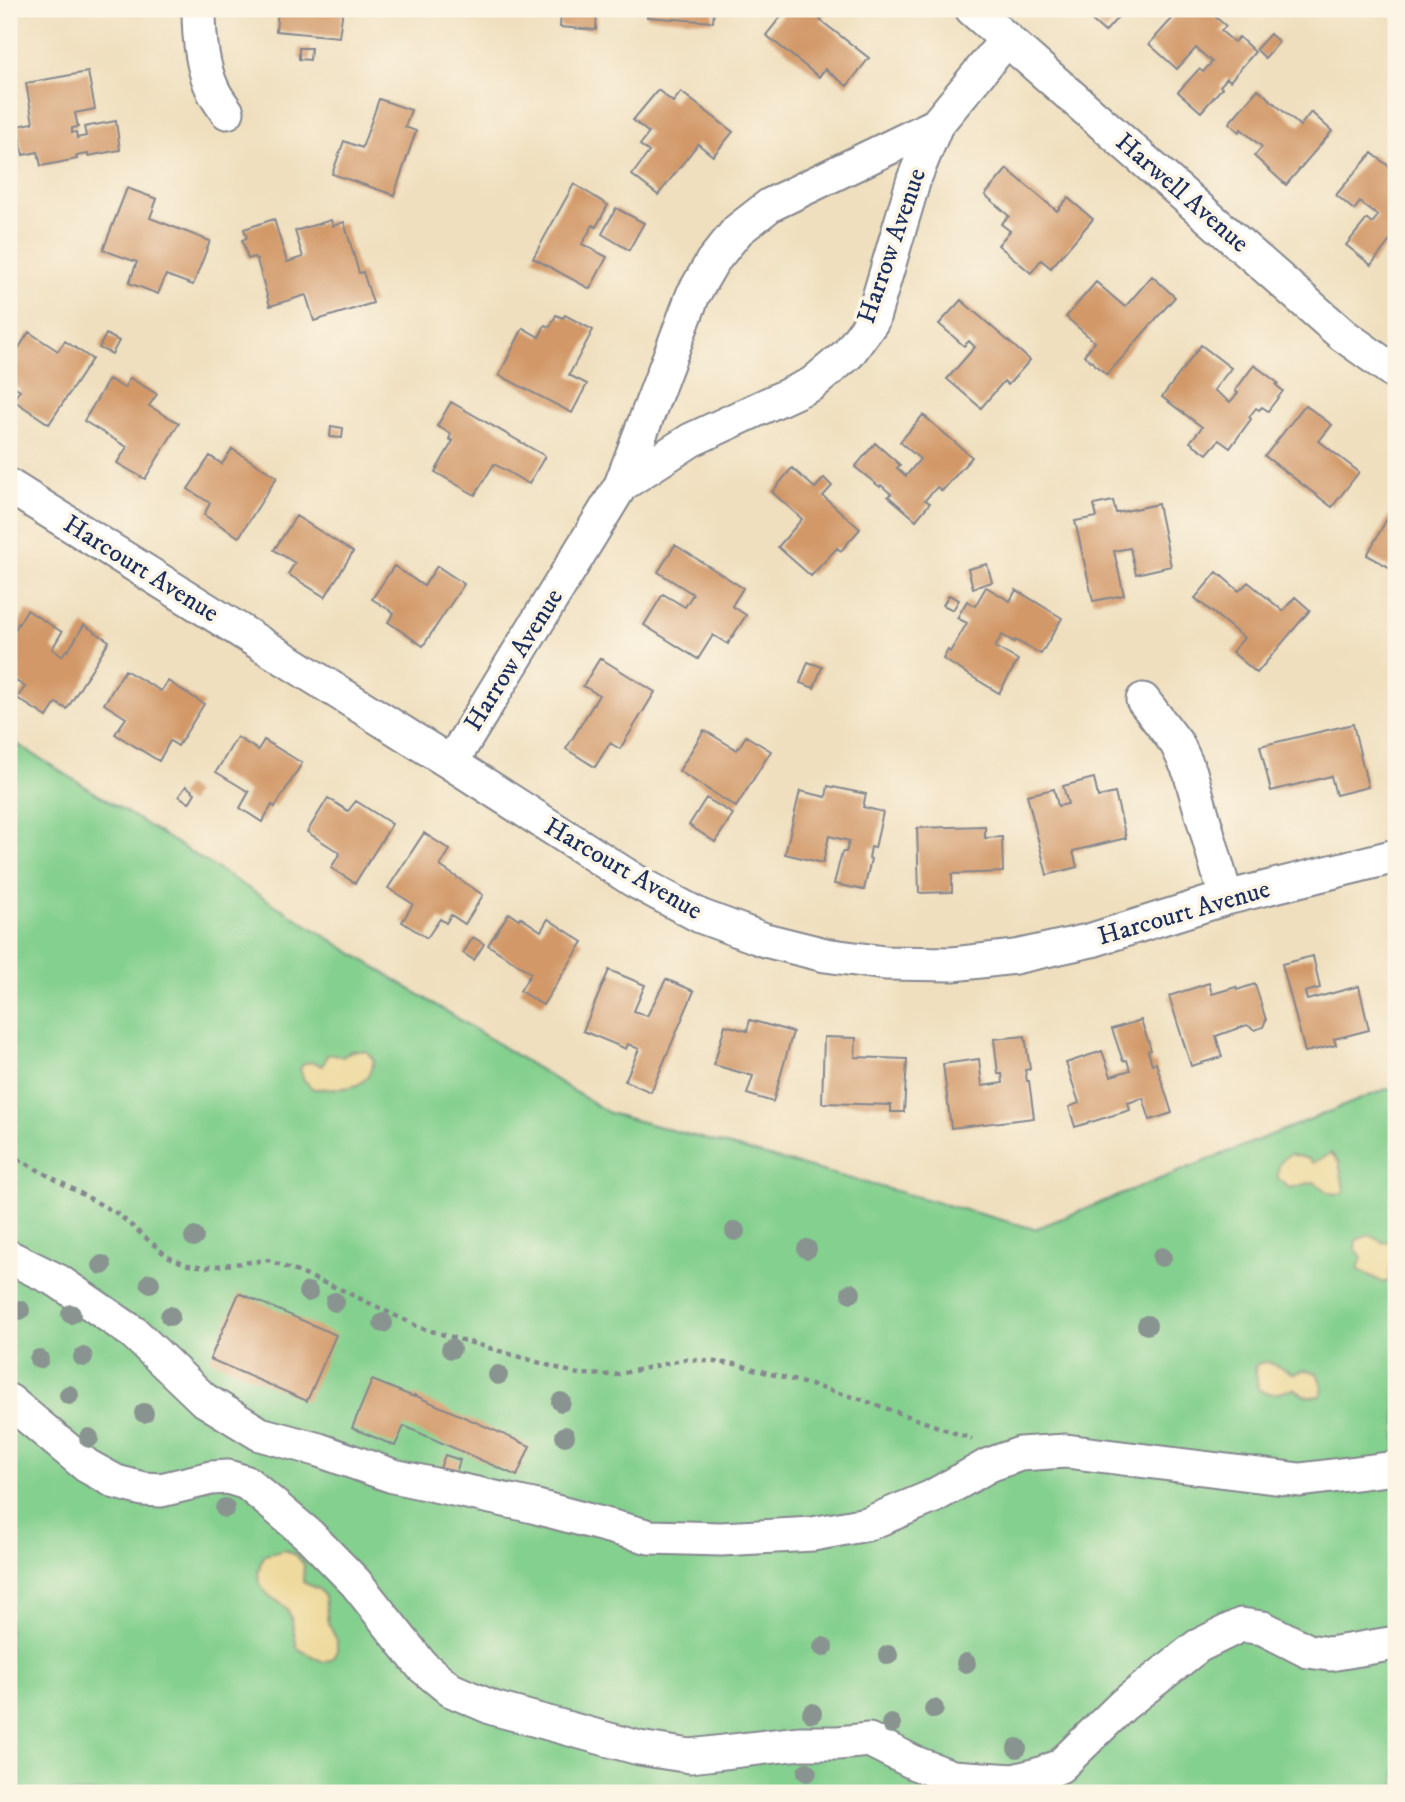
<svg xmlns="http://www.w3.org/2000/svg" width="1405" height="1802" font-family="'IM FELL DW Pica',serif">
<rect width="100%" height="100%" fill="#fcf5e5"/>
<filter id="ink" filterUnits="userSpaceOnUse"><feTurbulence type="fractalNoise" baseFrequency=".0143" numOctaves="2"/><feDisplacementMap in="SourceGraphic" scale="14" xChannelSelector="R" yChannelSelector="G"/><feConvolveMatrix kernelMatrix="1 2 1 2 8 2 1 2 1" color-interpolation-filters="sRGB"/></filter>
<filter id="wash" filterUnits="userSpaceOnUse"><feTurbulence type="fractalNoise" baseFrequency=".00686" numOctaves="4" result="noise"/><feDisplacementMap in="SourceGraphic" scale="28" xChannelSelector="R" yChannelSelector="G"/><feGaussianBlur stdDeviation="1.57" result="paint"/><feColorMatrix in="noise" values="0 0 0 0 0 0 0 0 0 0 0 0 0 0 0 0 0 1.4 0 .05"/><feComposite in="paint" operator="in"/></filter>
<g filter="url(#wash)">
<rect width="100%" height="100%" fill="#efdfbe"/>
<path fill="#84d08e" stroke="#508076" stroke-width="2" d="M9 739 609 1113 1035 1229 1386 1089 1396 1091V1793H9Z"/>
<path fill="#eeda9e" stroke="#84847e" stroke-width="2" d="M351 1051H366L374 1060C366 1095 342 1087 313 1089L304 1080 300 1069 304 1063 313 1062 323 1066 327 1055 334 1054 343 1057Z
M1331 1153 1339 1162 1344 1190 1341 1194 1330 1193 1314 1182 1289 1188 1278 1178C1277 1166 1280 1161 1290 1154L1309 1159 1313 1163Z
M1369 1235 1384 1243 1396 1238V1260L1391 1264 1389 1280 1384 1283 1358 1270 1362 1257 1355 1248 1356 1240Z
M1268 1362 1294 1374 1305 1370 1317 1373 1323 1388 1320 1396C1310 1398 1302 1396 1295 1389 1280 1391 1271 1398 1258 1389L1255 1366 1260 1363Z
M285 1550 296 1555 304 1564 303 1582 319 1589 325 1597 328 1623 337 1640V1651L332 1659 323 1662 297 1648C294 1636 294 1620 287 1609 283 1604 279 1602 274 1599 256 1587 254 1572 265 1555Z"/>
<g id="blocks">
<path fill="#d29867" d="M278 9H343L339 37 276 31Z
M419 9H469L468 15 419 11Z
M535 9H597L596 30 560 27 561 13 535 11Z
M647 9H714L713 22 647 17Z
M787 9H829L820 20 869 58 847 86 825 69 819 77 766 35Z
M1079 9H1125L1105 32Z
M1181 9H1206L1226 26 1221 31 1234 42 1239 37 1255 52 1230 81 1227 78 1220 86 1222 88 1201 112 1178 92 1199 69 1203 72 1212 62 1196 48 1177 69 1149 44Z
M1270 34 1279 42 1265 58 1256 49Z
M299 48H311L310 60 299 59Z
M88 72 95 109 75 113 78 127 72 128V133L76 132 77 138 86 136 84 127 116 121 120 150 88 156V154L76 156 77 159 41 166 38 152 23 155 17 126 33 123 26 83Z
M1258 89 1300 126 1311 112 1332 131 1286 185 1254 156 1262 147 1241 129 1239 132 1229 123Z
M658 90 673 102 681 92 733 132 713 156 698 144 658 195 632 175 649 152 640 145 649 133 633 120Z
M379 99 411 110 405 127 416 131 394 195 332 174 344 141 362 148Z
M1372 153 1396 172V233L1371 265 1346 245 1367 219 1372 223 1378 216 1360 202 1354 210 1336 195Z
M1007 169 1057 211 1068 198 1093 219 1051 268 1041 260 1031 273 998 245 1010 231 1001 224 1009 216 985 195Z
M574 184 608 205 596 227 593 225 582 244 607 257 590 289 533 258Z
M127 188 157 199 150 218 210 241 193 285 166 275 158 294 129 283 137 262 103 250Z
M616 208 644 223 629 250 602 234Z
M274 219 287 262 303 257 295 231 331 220 333 226 344 222 359 273 363 272 373 303 314 321 306 295 270 306 257 260 254 257 248 259 242 240 247 238 244 229Z
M1152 276 1175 297 1107 375 1084 355 1095 342 1066 317 1096 282 1125 307Z
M961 300 1030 360 1008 385 1004 381 981 408 947 379 975 347 969 341 964 346 939 324Z
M556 315 563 318 565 315 593 330 569 375 587 384 572 413 499 375 523 328 539 337 545 325 550 327Z
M29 332 58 351 65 341 92 359 49 424 13 400 20 390 9 383V363Z
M106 334 119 341 112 354 99 348Z
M1201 345 1231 368 1214 390 1230 402 1238 393 1235 391 1254 365 1278 383 1276 385 1283 391 1268 411 1262 407 1259 410 1256 408 1249 417 1251 419 1230 448 1219 440 1207 454 1190 442 1202 427 1162 397Z
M130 378 157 394 149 406 179 423 145 479 117 463 127 447 84 421 109 379 124 388Z
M451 402 545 456 529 484 494 464 475 495 435 472 453 441 449 439 451 434 437 426Z
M1305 405 1332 425 1319 441 1359 472 1332 507 1265 456Z
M923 415 972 457 942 491 937 487 925 500 930 503 916 520 888 496 891 494 881 485 880 487 855 467 875 443 900 465 897 468 906 476 920 459 900 442Z
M331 426 343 428 342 438 330 437Z
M232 449 277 477 239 537 204 515 210 503 188 489 210 456 222 464Z
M792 468 815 488 824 478 832 486 823 496 860 529 841 551 837 548 811 576 778 547 802 519 772 492Z
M1113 501 1116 513 1158 504 1171 566 1136 574 1130 548 1114 551 1124 595 1093 601 1075 521 1097 517 1094 505Z
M1389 515 1396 519V571L1367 555Z
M296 516 353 552 325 597 288 574 295 563 274 550Z
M675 545 743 588 732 606 746 615 729 642 728 644 713 635 698 659 644 625 663 594 685 607 693 594 658 572Z
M987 564 992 582 973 588 968 569Z
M394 566 424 586 437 566 464 584 423 646 388 622 394 613 372 599Z
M1217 572 1239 591 1248 582 1283 611 1295 597 1310 610 1257 673 1232 652 1244 638 1195 598Z
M986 587 1010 601 1016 590 1062 618 1041 654 1015 640 1014 642 1002 635 995 647 1018 660 999 693 943 659 948 650 950 652 967 623 957 618 967 601 975 606Z
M949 595 959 600 953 610 943 605Z
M27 610 62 632 52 649 62 656 66 650 68 651 84 625 109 641 67 709 56 703 47 717 17 698 25 687 9 676V639Z
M600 658 655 692 620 749 610 743 595 767 566 749 599 695 583 686Z
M808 662 822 667 814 688 800 683Z
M125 670 161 691 168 681 204 704 178 746 170 741 159 761 115 734 126 718 104 704Z
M1353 724 1368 787 1336 795 1331 776 1271 791 1260 746Z
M704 730 737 750 746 736 771 751 736 807 679 771Z
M237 737 258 750 264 740 302 763 275 807 272 805 262 822 240 808 249 792 216 772Z
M1094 778 1098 797 1115 793 1126 838 1073 851 1077 867 1047 875 1027 795 1054 789 1058 806 1068 804 1063 786Z
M186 786 195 793 189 803 179 796Z
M828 786 866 794 863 807 883 812 875 848 871 847 869 858 871 859 864 890 834 884 842 852H846L849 841 829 836 823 863 785 854 800 791 826 797Z
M328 798 348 811 356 801 392 824 355 883 331 868 340 853 307 832Z
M706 798 733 814 715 842 689 825Z
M985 826V838L1002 837 1003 872 952 874V892L919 893 917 828Z
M424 833 450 850 440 866 483 895 465 924 451 915 446 923 440 919 427 938 402 922 413 904 388 888Z
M509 913 519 919 520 917 541 931 548 919 583 942 543 1005 520 991 531 973 488 945Z
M473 937 484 944 474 960 463 953Z
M1313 956 1320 988 1305 992 1307 1000 1359 986 1369 1030 1334 1039 1336 1045 1305 1052 1282 964Z
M609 970 645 985 634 1011 647 1016 666 979 694 991 651 1092 625 1081 639 1049 628 1044 626 1049 583 1031Z
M1209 983 1212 994 1236 987 1237 990 1255 984 1266 1020 1263 1027 1255 1030 1247 1025 1216 1036 1222 1057 1191 1066 1169 996Z
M750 1020 793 1032 773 1102 747 1094 753 1076 714 1065 725 1025 747 1031Z
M1141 1020 1151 1050 1148 1051 1152 1064 1156 1063 1172 1113 1150 1120 1143 1098 1128 1103 1130 1110 1075 1127 1069 1107 1079 1103 1066 1063 1102 1051 1111 1076 1130 1070 1127 1060 1123 1061 1112 1029Z
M1025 1036 1030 1069 1025 1070 1027 1081H1029L1034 1118 951 1128 943 1064 979 1059 982 1086 1003 1083 1002 1074H998L994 1039Z
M824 1037 856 1038 855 1057 907 1059 904 1112H891V1105L822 1103Z
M239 1293 336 1335 307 1401 210 1359Z
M372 1380 414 1397V1395L530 1446 517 1476 404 1426 395 1446 352 1428Z
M445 1455 460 1460 456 1473 440 1468Z"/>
</g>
</g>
<g filter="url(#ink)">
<use href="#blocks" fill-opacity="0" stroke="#85878e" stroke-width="2"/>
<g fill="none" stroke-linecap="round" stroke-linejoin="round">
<g stroke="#85878e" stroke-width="37">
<path id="minor" d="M199 9C199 35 201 64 212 88 215 96 222 105 227 112
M972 9 1343 335 1396 373
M621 485 691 440 812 384 848 354 872 321 914 179 936 125 1007 39
M9 486 451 763 635 881 700 916 765 940 825 955 885 963 953 964 1015 957 1092 940 1226 898 1396 856
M1143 700 1177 744 1190 772 1226 898
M451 763 621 485 693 295 712 262 738 230 770 205 936 125
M9 1257 58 1281 134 1333 203 1399 260 1434 319 1450 393 1476 533 1506 650 1537 721 1539 813 1534 867 1524 932 1497 989 1465 1020 1454 1066 1451 1300 1480 1396 1468
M9 1401 87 1466 116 1482 143 1489 161 1490 211 1478 228 1477 247 1483 310 1536 356 1583 422 1666 451 1690 493 1708 639 1748 690 1756 800 1743H838L869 1740 915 1763 952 1777 1014 1781 1041 1774 1060 1766 1123 1705 1198 1646 1241 1625 1263 1628 1308 1651 1330 1654 1396 1643"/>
</g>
<path stroke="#85878e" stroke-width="4.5" stroke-dasharray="5 5" stroke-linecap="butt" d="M9 1154 118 1214 167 1256 188 1265 207 1267 268 1260 342 1290 421 1328 578 1374 615 1375 686 1359 736 1364 860 1399 972 1439"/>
<use href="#minor" stroke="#fff" stroke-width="33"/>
</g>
<g fill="#899490">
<circle cx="735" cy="1231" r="10"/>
<circle cx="194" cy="1237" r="10"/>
<circle cx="807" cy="1249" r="10"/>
<circle cx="1162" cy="1257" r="10"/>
<circle cx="102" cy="1265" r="10"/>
<circle cx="150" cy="1283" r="10"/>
<circle cx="308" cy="1292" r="10"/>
<circle cx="851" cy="1293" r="10"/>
<circle cx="335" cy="1302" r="10"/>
<circle cx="20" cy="1310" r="10"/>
<circle cx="71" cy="1314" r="10"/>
<circle cx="170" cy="1316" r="10"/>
<circle cx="383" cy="1323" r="10"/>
<circle cx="1147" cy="1325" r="10"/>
<circle cx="451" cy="1349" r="10"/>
<circle cx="83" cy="1357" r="10"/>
<circle cx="39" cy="1359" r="10"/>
<circle cx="498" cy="1375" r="10"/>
<circle cx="69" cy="1395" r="10"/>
<circle cx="561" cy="1402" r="10"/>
<circle cx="144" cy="1413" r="10"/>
<circle cx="565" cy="1436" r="10"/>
<circle cx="89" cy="1438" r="10"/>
<circle cx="225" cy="1508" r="10"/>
<circle cx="823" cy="1647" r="10"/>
<circle cx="888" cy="1655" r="10"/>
<circle cx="966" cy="1663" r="10"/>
<circle cx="934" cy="1709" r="10"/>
<circle cx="812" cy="1713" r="10"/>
<circle cx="891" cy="1724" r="10"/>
<circle cx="1017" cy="1748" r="10"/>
<circle cx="807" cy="1772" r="10"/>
</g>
</g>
<g text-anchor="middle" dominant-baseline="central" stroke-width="7" stroke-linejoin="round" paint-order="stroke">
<g font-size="26" fill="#1b2f5e" stroke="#fcf5e5">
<text transform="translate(1182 193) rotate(41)">Harwell Avenue</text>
<text transform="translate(892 246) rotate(-71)">Harrow Avenue</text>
<text transform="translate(141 569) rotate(32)">Harcourt Avenue</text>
<text transform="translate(514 660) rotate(-58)">Harrow Avenue</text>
<text transform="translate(623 869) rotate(30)">Harcourt Avenue</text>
<text transform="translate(1184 913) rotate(-16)">Harcourt Avenue</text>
</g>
</g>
<rect width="1405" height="1802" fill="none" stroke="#fcf5e5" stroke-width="35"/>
</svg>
